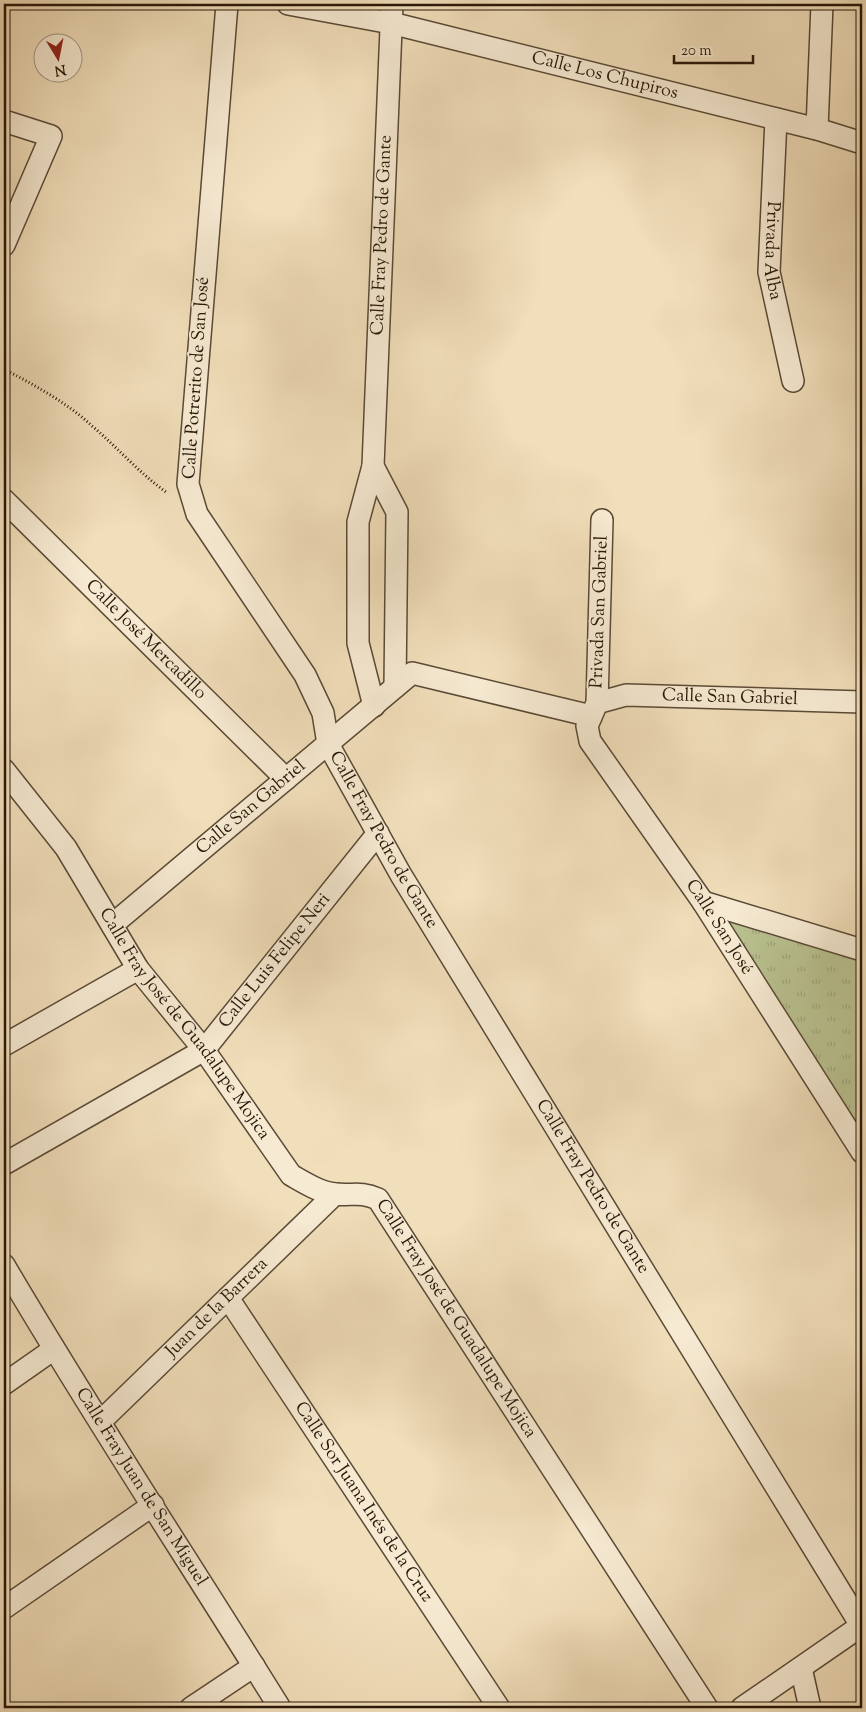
<svg xmlns="http://www.w3.org/2000/svg" width="866" height="1712" font-family="'Sorts Mill Goudy',serif">
<defs>
<pattern id="grass-tufts" width="24" height="20" patternUnits="userSpaceOnUse" patternTransform="scale(1.25)"><rect width="24" height="20" fill="#b9c190"/><path d="M3 7l-1-3M5 7V3M7 7l1-3M15 17l-1-3M17 17v-4M19 17l1-3" fill="none" stroke="#9fa57b"/></pattern>
</defs>
<rect width="100%" height="100%" fill="#f1deba"/>
<filter id="stains"><feTurbulence type="fractalNoise" baseFrequency=".004" numOctaves="4"/><feColorMatrix values="0 0 0 0 .2 0 0 0 0 .09 0 0 0 0 .02 0 0 0 .5 -.17"/></filter>
<radialGradient id="worn" r=".72"><stop offset=".6" stop-color="#630" stop-opacity="0"/><stop offset="1" stop-color="#630" stop-opacity=".3"/></radialGradient>
<path fill="url(#grass-tufts)" stroke="#706c4d" d="M724 918 862 959V1132Z"/>
<g fill="none" stroke-linecap="round" stroke-linejoin="round">
<g stroke="#5a4a36" stroke-width="24">
<g id="street">
<path id="s1" d="M227 4 188 484 197 514 305 675 323 713 328 744 401 875 862 1627"/>
<path id="s2" d="M288 4 391 23 817 129 862 143"/>
<path id="s3" d="M776 119 769 272 793 381"/>
<path d="M4 121 51 136 4 245"/>
<path d="M817 129 822 4"/>
<path d="M373 466 397 512 395 687"/>
<path id="s4" d="M4 500 286 779"/>
<path id="s5" d="M602 520 597 703 587 726 590 741 703 902 862 1152"/>
<path id="s6" d="M597 703 626 695 862 702"/>
<path id="s7" d="M374 706 358 643V522L373 466 392 4"/>
<path id="s8" d="M4 770 66 848 138 969 204 1050 291 1175C305 1183 319 1192 335 1194 354 1196 359 1191 378 1199L707 1708"/>
<path d="M703 902 862 950"/>
<path id="s9" d="M112 925 412 673 591 716"/>
<path d="M4 1045 138 969"/>
<path id="s10" d="M4 1164 204 1050 378 833"/>
<path id="s11" d="M4 1265C92 1415 188 1560 280 1708"/>
<path id="s12" d="M228 1298 499 1708"/>
<path d="M4 1384 54 1349"/>
<path id="s13" d="M101 1421 335 1194"/>
<path d="M4 1608 153 1505"/>
<path d="M801 1668 810 1708"/>
<path d="M191 1708 254 1666"/>
<path d="M742 1708 861 1626"/>
</g>
</g>
<path stroke="#28180a" stroke-width="3" stroke-dasharray="1 2.5" stroke-linecap="butt" d="M4 369C34 385 66 402 91 425 117 447 138 472 166 492"/>
<use href="#street" stroke="#f6ead2" stroke-width="21"/>
</g>
<g text-anchor="middle" dominant-baseline="central" stroke-width="4" stroke-linejoin="round" paint-order="stroke">
<g font-size="18" fill="#28180a" stroke="#f6ead2">
<text stroke="none"><textPath href="#s2" startOffset="325">Calle Los Chupiros</textPath></text>
<text stroke="none"><textPath href="#s7" startOffset="475">Calle Fray Pedro de Gante</textPath></text>
<text stroke="none"><textPath href="#s3" startOffset="132">Privada Alba</textPath></text>
<text transform="translate(197 378) rotate(-86)">Calle Potrerito de San José</text>
<text transform="translate(600 612) rotate(-88)">Privada San Gabriel</text>
<text stroke="none"><textPath href="#s4" startOffset="199">Calle José Mercadillo</textPath></text>
<text stroke="none"><textPath href="#s6" startOffset="134">Calle San Gabriel</textPath></text>
<text stroke="none"><textPath href="#s9" startOffset="182">Calle San Gabriel</textPath></text>
<text stroke="none"><textPath href="#s1" startOffset="891">Calle Fray Pedro de Gante</textPath></text>
<text stroke="none"><textPath href="#s5" startOffset="450">Calle San José</textPath></text>
<text stroke="none"><textPath href="#s10" startOffset="344">Calle Luis Felipe Neri</textPath></text>
<text stroke="none"><textPath href="#s8" startOffset="312">Calle Fray José de Guadalupe Mojica</textPath></text>
<text stroke="none"><textPath href="#s1" startOffset="1296">Calle Fray Pedro de Gante</textPath></text>
<text stroke="none"><textPath href="#s13" startOffset="162">Juan de la Barrera</textPath></text>
<text stroke="none"><textPath href="#s8" startOffset="732">Calle Fray José de Guadalupe Mojica</textPath></text>
<text stroke="none"><textPath href="#s11" startOffset="261">Calle Fray Juan de San Miguel</textPath></text>
<text stroke="none"><textPath href="#s12" startOffset="245">Calle Sor Juana Inés de la Cruz</textPath></text>
</g>
</g>
<rect width="866" height="1712" fill="none" stroke="#f1deba" stroke-width="20"/>
<rect x="5" y="5" width="856" height="1702" fill="none" stroke="#28180a" stroke-width="2.5"/>
<rect x="10" y="10" width="846" height="1692" fill="none" stroke="#28180a"/>
<g transform="translate(58 58) rotate(170)"><circle r="24" fill="#f6ead2" stroke="#a49682"/>
<path d="M0-4L9 19L0 12L-9 19Z" fill="#8f2418"/>
<text y="-8" font-size="14" font-weight="bold" text-anchor="middle" fill="#28180a">N</text>
</g>
<path d="M674 55v8h79v-8" fill="none" stroke="#28180a" stroke-width="2.5"/>
<text x="681" y="55" font-size="15" fill="#28180a" stroke="#f6ead2" stroke-width="4" paint-order="stroke">20 m</text>
<rect width="100%" height="100%" filter="url(#stains)"/>
<rect width="100%" height="100%" fill="url(#worn)"/>
</svg>
